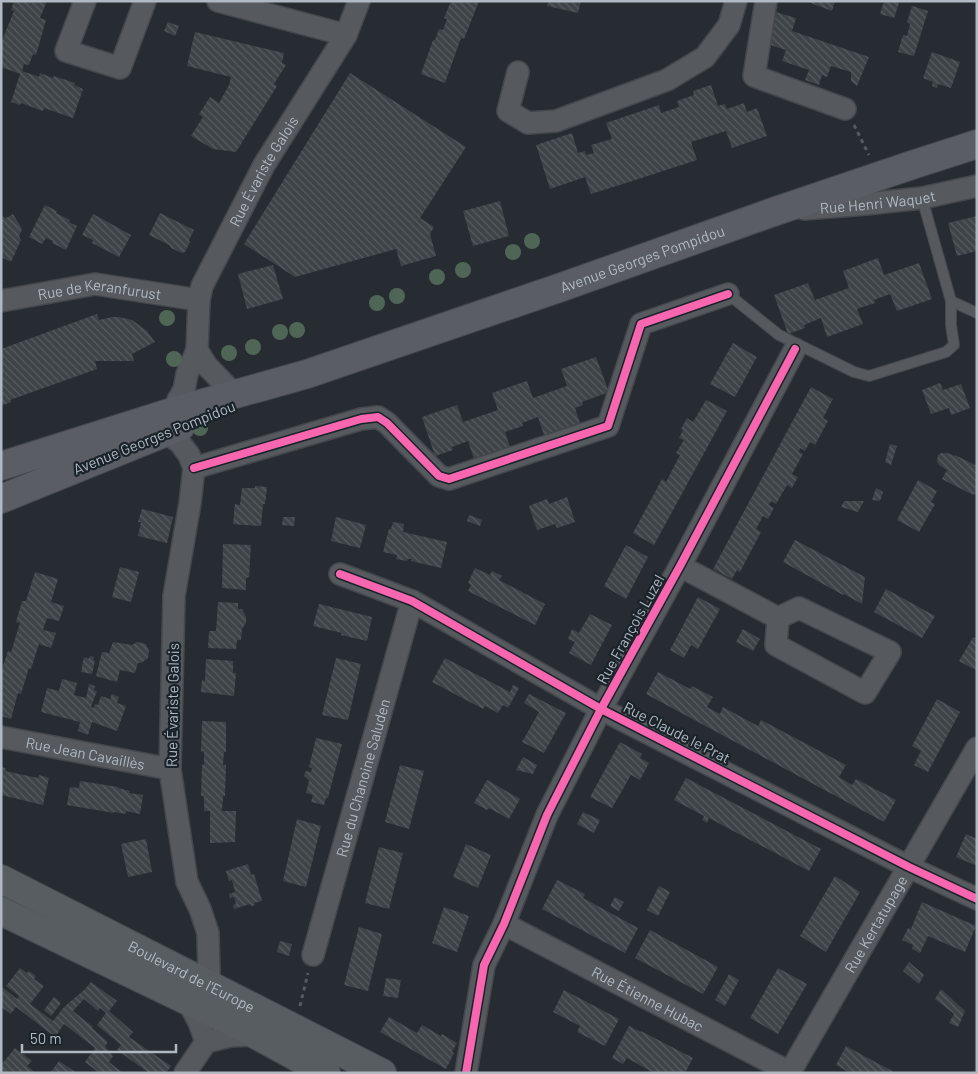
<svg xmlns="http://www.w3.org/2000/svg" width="978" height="1074" font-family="Barlow,sans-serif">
<defs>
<pattern id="building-back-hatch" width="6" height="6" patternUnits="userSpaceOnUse" patternTransform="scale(1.25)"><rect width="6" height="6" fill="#3e4348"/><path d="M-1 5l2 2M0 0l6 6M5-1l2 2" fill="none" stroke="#575c61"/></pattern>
</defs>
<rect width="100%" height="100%" fill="#262c31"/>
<path fill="url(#building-back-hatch)" d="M14 1H47L40 18 46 20 36 55 33 54 29 65 24 64 22 71 39 77 40 73 53 78 54 76 75 83 74 85 83 89 73 118 44 108 43 111 21 103 20 105 11 102 20 74 1 67V43L14 11 11 10Z
M451 1H479L464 39 461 38 445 83 421 74 433 40H435L439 29 443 30 447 19 444 18Z
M548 1H581L578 13 547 6Z
M805 1H835L832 11Z
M884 1H900L894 18 880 14Z
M912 6 928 11 914 56 898 52 903 35 907 36 910 24 907 22Z
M772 11 796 18 792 31 869 57 857 86 851 81V72L831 66 827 77 822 75 819 85 805 80 809 70 782 61 786 50 764 43Z
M168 22 179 26 175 36 164 31Z
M195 32 284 53 282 63 286 65 274 84 277 86 236 152 213 149 191 136 203 117 199 114 210 97 219 103 229 85 231 77 187 66Z
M932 52 960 62 951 88 938 84 937 88 932 86 933 82 923 78Z
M350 73 466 147 420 218 434 227 430 234 436 256 401 266 396 249 295 277 244 244Z
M711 85 718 106 725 104 727 109 744 103 747 112 757 108 767 136 732 148 726 131 691 142 697 160 626 183 591 194 585 177 550 189 536 145 572 133 578 153 585 151 586 155 594 153 591 145 612 139 606 123 659 105 661 113 679 107 677 101 694 95 693 91Z
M500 201 509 236 473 246 463 211Z
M45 205 57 211 56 213 70 220 69 222 77 226 66 250 52 243 53 241 46 238 42 244 29 237Z
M160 213 194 230 189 240 190 242 185 252 182 253 171 248 169 245 149 235Z
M13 214 22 229 19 236 21 240 11 262 1 257V216L6 218Z
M93 214 131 235 119 257 92 243 93 240 82 235Z
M977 216V251L957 256 948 223Z
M878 258 884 275 919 263 932 299 897 311 890 294 874 300 875 303 857 309 863 324 827 337 821 318 804 325 805 328 788 334 774 295 808 283 815 300 849 288 843 271Z
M273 265 283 299 247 309 238 274Z
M97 314 99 320 112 317H119L132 320 147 331 155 342 132 354 134 361H95L97 369 10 400 11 402 1 406V349Z
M733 343 757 357 735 397 710 384Z
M596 357 609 392 582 402 583 405 575 408 580 423 544 435 538 417 522 423 523 426 505 432 510 447 474 459 468 441 452 447 453 450 435 456 422 417 457 405 463 422 498 410 492 393 527 381 533 398 567 386 561 369Z
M940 383 943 390 961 384 970 408 951 415 949 408 931 414 922 390Z
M811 387 833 399 823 418 828 421 815 445 810 442 805 451 800 448 799 452 803 454 792 474 798 477 792 488 787 485 776 504 771 501 769 505 774 508 768 519 763 516 756 529 761 532 740 572 737 570 732 579 713 569Z
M706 400 727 411 654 545 633 533 662 479 666 482 680 455 676 453 684 440 679 438 683 430 681 429 687 418 693 422Z
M890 444 897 446 891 465 885 462Z
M941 453H948L954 456 955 455 977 466V495L974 494 973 495 942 479 947 470 939 465 937 461 938 455Z
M918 480 937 491 931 502 935 504 919 532 897 520Z
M255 486 267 487 265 504H263L261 526 233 524 235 504 240 505 242 488H255Z
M876 488 883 492 880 501 872 500Z
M567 497 575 522 557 528 555 524 537 530 529 506 547 499 549 504Z
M844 501H864L858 512 841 507Z
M142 509 173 517 167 543 138 536 141 522H138Z
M469 515 482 520 480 526 467 521Z
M283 517H295L294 526 282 525Z
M336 517 366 525 360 548 331 541Z
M393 522 404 524 403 532 447 542 441 568 411 561 412 559H408L407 561 396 559 397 555 383 552 389 529H391Z
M795 540 865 577 862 604 844 594 843 595 783 562Z
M223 544 251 545 249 577 246 578V590L222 588Z
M626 545 648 557 626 599 604 586Z
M120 567 139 572 131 602 112 597Z
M475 568 490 575 492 571 502 576 499 580 545 604 535 625 468 591 471 585 468 583Z
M35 572 58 579 51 602 64 606 59 621 47 618 43 630 56 633 51 648 39 644 31 669 29 668 21 694 18 693 11 719 1 716V672L8 651 11 652 20 623 16 622 22 601H26Z
M886 589 935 616 922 638 874 612Z
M698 597 720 609 698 649 691 645 684 658 670 650Z
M218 602 238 603V609H242L246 617V623L242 629 241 640H237L236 649 208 648 209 631H216Z
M319 604 372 617 367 641 341 635 342 633 313 626Z
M590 614 612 625 591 665 569 653 575 642 568 639 572 629 579 633Z
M743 629 760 639 753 651 736 642Z
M973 637 977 639V671L959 661Z
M113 642 132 645 137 642 146 644 149 651 148 658 141 663H138L135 673 120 670 117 682 96 676 102 652 109 653Z
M90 656 94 657 93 660 95 661 92 674 81 672 84 657 89 659Z
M336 658 361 664 348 720 322 715Z
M445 658 510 692 513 685 519 688 508 708 503 705 498 713 485 706 483 709 432 682Z
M206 659 233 661V673H236L234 696 201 692 202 680 205 681Z
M658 672 690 689 692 686 713 697 707 707 720 714 723 707 758 726 761 720 846 765 839 777 852 785 856 779 896 800 884 822 646 694Z
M62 679 77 683 74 695 86 698 89 684 95 686 94 690 97 691 91 707 94 708 95 704 98 705 101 696 110 699 112 694 119 697 117 703 126 706 117 731 92 722 88 735 78 731 80 722 41 712 47 688 59 691Z
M529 694 566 713 544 753 522 742 539 712 524 703Z
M937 699 960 712 928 772 914 765 921 751 912 746Z
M202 721 226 722V752H224L223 765H226L225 796H223L222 811H236L235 842 210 843V811H204V796H201L202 765H204V751L201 752Z
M316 738 342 744 328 798H326L324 805 311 802 313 795 306 793 309 780 304 776 305 772 307 771 311 772 312 768 309 767Z
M620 742 642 754 640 758 649 763 640 780 631 775 612 808 590 797Z
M523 757 537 765 533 774 516 770Z
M400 765 424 771 409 829 385 822Z
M1 767 6 768 5 771 38 778 39 775 49 778 43 805 1 795Z
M686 778 821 849 809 871 709 818 707 823 702 820 704 816 674 800Z
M487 780 520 799 509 819 489 808 487 810 474 803Z
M80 781 118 787V788L130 791 129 793 143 795 140 814 126 811V814L114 812V813L67 805 70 787 79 788Z
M583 812 600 820 594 833 577 824Z
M297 819 321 826 306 887 283 881Z
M966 834 977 839V866L956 857Z
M146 839 152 872 128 877 121 844Z
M466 844 491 855 478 888 453 877Z
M379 847 403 853 389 909 365 903Z
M248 864 251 875 254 874 262 901 254 903 255 905 251 906 250 904 234 909 233 905 236 904 234 897 230 898 229 894 235 892 232 880 229 881 226 871Z
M835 876 860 892 826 952 800 936Z
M557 880 585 894 583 898 638 928 625 953 542 909Z
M659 886 670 892 658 916 647 910Z
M615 897 624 902 619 911 610 906Z
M922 902 976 926 965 952 928 936 920 953 912 949 913 945 902 940 908 928 911 929Z
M444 907 469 916 457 952 432 943Z
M359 927 382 934 368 991 344 985Z
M650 930 718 967 703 994 635 958Z
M280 941 292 944 289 956 277 952Z
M909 962 924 975 919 984 903 971Z
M20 968 27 973 29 971 36 976 34 979 44 986 30 1004 53 1021 64 1007 84 990 91 982 117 1001 109 1011 133 1032 129 1037 171 1066 166 1073H149L117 1050 121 1045 97 1025 106 1013 100 1008 98 1011 84 999 73 1011 93 1027 92 1028 108 1042 105 1046 113 1056 109 1062 123 1073H99L85 1062 95 1048 64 1024 55 1037 16 1007 11 1014 1 1007V989L2 987 17 999 19 996 6 986Z
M778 968 807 984 778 1034 750 1018Z
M729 974 739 980 725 1006 715 1000Z
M386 978 401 980 398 998 383 996Z
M941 989 965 1011 958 1027 949 1023 954 1014 935 999Z
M564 990 619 1019 605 1046 577 1032 580 1026 553 1012Z
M54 997 61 1003 51 1016 44 1010Z
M389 1017 417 1033 422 1025 441 1036 442 1034 457 1043 452 1052 454 1053 446 1069 380 1032Z
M629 1026 641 1032V1031L693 1058 685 1073H654L627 1058 623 1064 612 1058Z
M846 1046 877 1063 896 1073H850L836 1065Z
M15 1048 32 1061 27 1066 36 1073H1V1065Z
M59 1061 77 1073H50Z"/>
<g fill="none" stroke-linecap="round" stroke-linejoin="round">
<g stroke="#44484c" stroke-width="12">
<path id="lane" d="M922 198 951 301 977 313
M728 294 779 335 854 372 869 376 946 352 954 345 951 325V301"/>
</g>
<g stroke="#44484c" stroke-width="24">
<g id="street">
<path d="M85 1 66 51 120 68 145 1"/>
<path d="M218 1 346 35"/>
<path d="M766 1 754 76 845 109"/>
<path d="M518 72 508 111 528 123 556 121 667 80 705 57 729 25 736 1"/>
<path id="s1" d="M804 209 866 204 922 198 977 186"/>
<path id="s2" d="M1 301 95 284 199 300"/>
<path d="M197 350 207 366 235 395"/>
<path id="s3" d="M175 411 178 400 184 390 187 374 197 350 199 300 202 286 264 165 346 35 359 1"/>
<path d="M166 432 180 443 189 455 194 468 190 503 174 596 170 769 187 882 200 909 208 933 209 973 205 982"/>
<path d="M194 468 361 419 378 417 387 423 439 476 449 479 608 426 641 324 728 294"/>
<path d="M680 566 778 618"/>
<path d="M340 574 412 601 601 709 909 867 977 899"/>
<path d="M799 608 890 652 865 693 776 645 778 618Z"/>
<path id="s4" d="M1 737 170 769"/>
<path id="s5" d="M504 924 791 1073"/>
<path id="s6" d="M313 955 412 601"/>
<path d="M187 1000 199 1022 206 1042"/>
<path id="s7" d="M790 1072 977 748"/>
<path d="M185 1073 206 1042 230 1036 257 1035"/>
<path d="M466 1073 484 965 504 924 547 815 601 709 680 566 795 349"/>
</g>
</g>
<g stroke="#44484c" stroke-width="30">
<g id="secondary">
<path id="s8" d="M1 466 175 411 307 374 559 288 776 211 912 165 977 144"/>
<path d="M1 499 181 426"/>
</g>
</g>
<g stroke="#44494e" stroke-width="30">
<g id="primary">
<path id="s9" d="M1 879 382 1073"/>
<path d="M1 911 240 1026 326 1073"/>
</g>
</g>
<path stroke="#565b5e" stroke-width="3" stroke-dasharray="4 4" stroke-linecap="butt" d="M854 125 869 155
M300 1006 308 973"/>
<use href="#lane" stroke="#565a5f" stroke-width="10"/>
<use href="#street" stroke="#565a5f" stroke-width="21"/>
<use href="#secondary" stroke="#5a5e64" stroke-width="28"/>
<use href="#primary" stroke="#585d61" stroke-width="28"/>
<g stroke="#1b232a" stroke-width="11">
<path id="cycleway" d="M194 468 361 419 378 417 387 423 439 476 449 479 608 426 641 324 728 294
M340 574 412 601 601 709 909 867 977 899
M466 1073 484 965 504 924 547 815 601 709 680 566 795 349"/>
</g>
<use href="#cycleway" stroke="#f766af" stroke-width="8"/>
</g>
<g fill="#4f6656">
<circle cx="532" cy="241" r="8"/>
<circle cx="513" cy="252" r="8"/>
<circle cx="463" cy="270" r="8"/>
<circle cx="437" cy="277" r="8"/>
<circle cx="397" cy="296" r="8"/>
<circle cx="377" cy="303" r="8"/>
<circle cx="167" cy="318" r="8"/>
<circle cx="297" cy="330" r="8"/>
<circle cx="280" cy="332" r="8"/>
<circle cx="253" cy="347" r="8"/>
<circle cx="229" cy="353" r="8"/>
<circle cx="174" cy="359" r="8"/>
<circle cx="200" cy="428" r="8"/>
</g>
<g text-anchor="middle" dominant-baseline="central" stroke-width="4.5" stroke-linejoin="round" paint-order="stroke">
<g font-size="15" fill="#b0b9c3" stroke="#1b232a">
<text stroke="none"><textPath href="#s3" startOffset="260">Rue Évariste Galois</textPath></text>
<text stroke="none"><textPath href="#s1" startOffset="74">Rue Henri Waquet</textPath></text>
<text stroke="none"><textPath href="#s8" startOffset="674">Avenue Georges Pompidou</textPath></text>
<text stroke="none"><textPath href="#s2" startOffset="100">Rue de Keranfurust</textPath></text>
<text transform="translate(154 437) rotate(-22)">Avenue Georges Pompidou</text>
<text transform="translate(630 629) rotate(-61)">Rue François Luzel</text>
<text transform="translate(172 705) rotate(-89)">Rue Évariste Galois</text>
<text transform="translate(677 732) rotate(27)">Rue Claude le Prat</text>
<text stroke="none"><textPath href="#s4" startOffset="86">Rue Jean Cavaillès</textPath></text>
<text stroke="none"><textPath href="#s6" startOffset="184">Rue du Chanoine Saluden</textPath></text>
<text stroke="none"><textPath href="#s7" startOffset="171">Rue Kertatupage</textPath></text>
<text stroke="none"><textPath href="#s9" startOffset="214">Boulevard de l'Europe</textPath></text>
<text stroke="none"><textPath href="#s5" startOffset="162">Rue Étienne Hubac</textPath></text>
</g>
</g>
<rect width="978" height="1074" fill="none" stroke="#b0b9c3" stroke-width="5"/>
<path d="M22 1044v8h154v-8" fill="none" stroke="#b0b9c3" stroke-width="2.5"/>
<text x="30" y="1044" font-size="15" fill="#b0b9c3" stroke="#1b232a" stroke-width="4" paint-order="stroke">50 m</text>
</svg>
